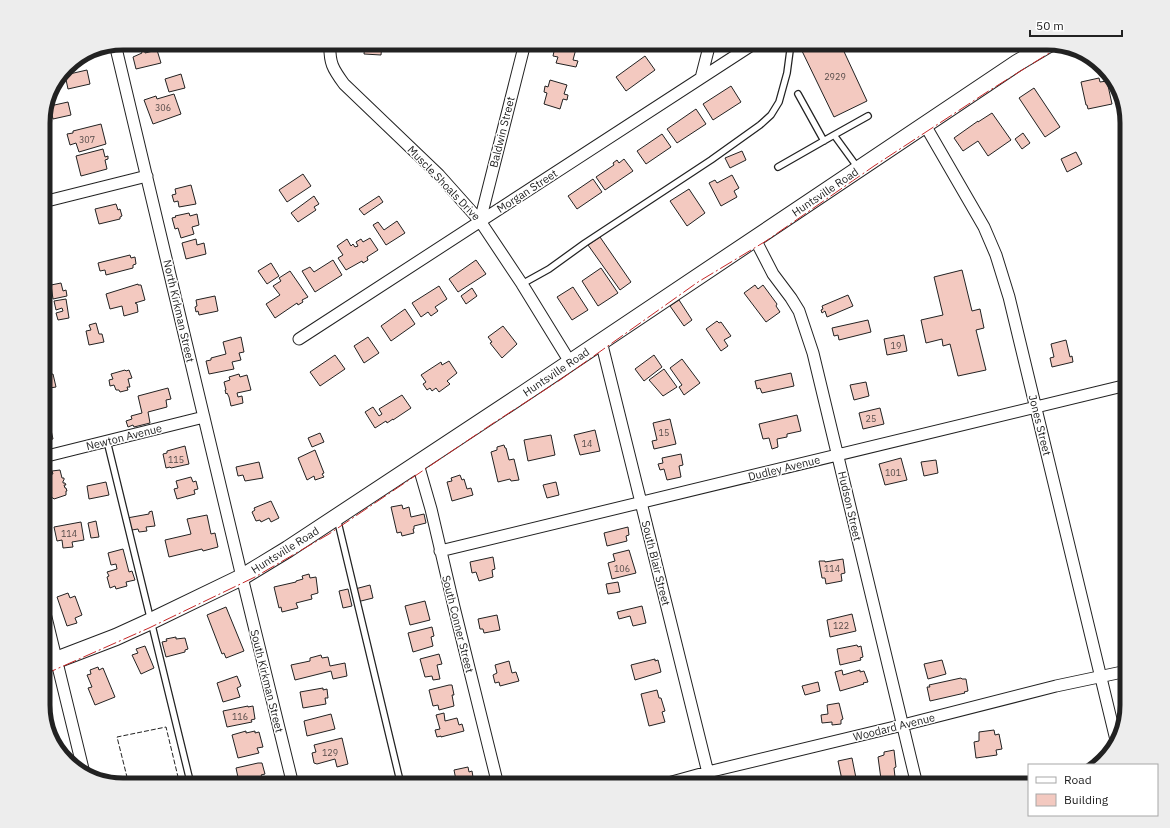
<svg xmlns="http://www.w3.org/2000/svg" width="1170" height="828" font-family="'IBM Plex Sans',sans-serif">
<rect width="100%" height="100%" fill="#fff"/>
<path fill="#f3c9c0" stroke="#222" d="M365 43H382L381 55 364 54Z
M561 43 577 45 573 60 578 61 576 67 556 63 558 57 553 56 555 47 560 48Z
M818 43H840L867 101 834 117 802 51Z
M145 50V53L157 50 161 63 136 69 133 57 142 53 141 51Z
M645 56 655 70 626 91 616 77Z
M87 70 90 84 68 89 65 75Z
M181 74 185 88 169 92 165 79Z
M1099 78 1100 82 1107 81 1112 104 1088 109 1087 105H1086L1081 82Z
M550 80 567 85 564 94 568 95 567 100 563 99 560 109 544 104 547 93 544 92 545 86 548 87Z
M731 86 741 102 713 120 703 104Z
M1034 88 1060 127 1045 137 1019 98Z
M174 94 181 114 153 124 144 100 156 96 157 99Z
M68 102 71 115 53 119 50 106Z
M696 109 706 124 677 143 667 129Z
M1121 111H1124L1127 123V139Z
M992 113 1011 140 988 156 978 141 963 151 954 138 978 121V122Z
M101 124 106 144 79 152 76 143 70 145 67 134 73 133V131Z
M1023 133 1030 143 1022 149 1015 139Z
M662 134 671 147 646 164 637 151Z
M103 149 105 157 108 156V159L105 160 107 169 81 176 76 156Z
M742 151 746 160 730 168 725 158Z
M1076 152 1082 164 1067 172 1061 159Z
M624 159 633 171 605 190 596 177 614 165 613 163 617 160 619 163Z
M303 174 311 186 287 202 279 190Z
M732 175 739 188 734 191 737 197 721 206 709 183 715 180 717 183Z
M593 179 602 192 577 209 568 196Z
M191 185 196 204 179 207 178 201 174 202 172 195 176 194 175 189Z
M689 189 705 213 687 226 670 201Z
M314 196 319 204 314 207 316 210 298 222 291 213Z
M379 196 383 202 364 215 359 209Z
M116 204 118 210 120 209 122 216 120 217V219L99 224 95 209Z
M189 213 190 216 197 214 199 225 192 227 194 234 181 238 178 228 175 229 172 218 176 217 175 216Z
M397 221 405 233 386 245 373 225 378 222 384 230Z
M600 237 631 282 620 290 588 245Z
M370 238 378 250 367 257 368 260 363 263 362 261 346 270 338 258 343 255 337 246 347 239 351 246 353 244 355 247 358 246 356 242 361 239 363 242Z
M196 239 197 245 204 243 206 254 186 259 182 243Z
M130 255 131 258 135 257 136 264 133 265V268L106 275 105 270 100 271 98 263Z
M333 260 342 275 315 292 302 271 310 267 314 272Z
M476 260 486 274 458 292 449 279Z
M271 263 279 276 267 284 258 271Z
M601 268 618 293 598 306 582 281Z
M962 270 972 311 980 309 984 328 976 330 986 370 958 376 950 344 943 346 942 339 926 343 921 320 943 315 934 277Z
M290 271 308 297 302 300 303 302 298 305 297 303 275 318 266 304 280 295 273 286 281 281 279 278Z
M61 283 63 291 66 290 67 296 53 299 51 285Z
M138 284V285H141L145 300 135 303 137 304 138 312 124 316 122 306 110 309 106 294Z
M755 285 758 289 763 285 777 304 776 306 780 312 766 322 744 293Z
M439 286 447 299 435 307 438 311 431 316 428 312 421 317 412 303Z
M573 287 588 310 572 320 557 297Z
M472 288 477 296 466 304 461 296Z
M848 295 853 306 827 317 825 311 822 313 821 310 823 309 822 306Z
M215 296 218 311 199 315 198 311 196 312 195 307 197 306 196 300Z
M66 299 69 318 58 320 56 313 63 311 62 308 56 310 54 301Z
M679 300 692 320 684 326 670 306Z
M405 309 415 324 391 341 381 326Z
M868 320 871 332 839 340 838 335 834 336 832 328Z
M717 321 719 323 721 322 731 336 724 340 728 346 721 351 706 329Z
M96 323 99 334H102L104 342 89 345 86 331 91 330 89 325Z
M503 326 517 344 502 358 490 343 492 342 488 337Z
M904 335 907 351 887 355 884 339Z
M241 337 244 352 239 353 241 360 232 362 234 369 209 374 206 361 211 360V358L226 354 223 342Z
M368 337 379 353 364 363 354 346Z
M1066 340 1070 357 1072 356 1073 362 1052 367 1050 358 1054 357 1051 344Z
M335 355 345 369 320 386 310 372Z
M654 355 662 367 644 381 635 369Z
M682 359 700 383 684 395 679 387 682 385 670 368Z
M449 361 457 373 447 381 450 384 439 392 436 388 432 391 430 388 427 390 423 384 426 382 421 375 441 362 442 365Z
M664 369 677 387 663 396 649 380Z
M125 370 126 371 129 370 132 378 128 379 130 387H127L128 390 120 392 119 390H116L114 385 110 386 109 380 113 379 111 374Z
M791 373 794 386 762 393 760 388 757 389 755 381Z
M53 374 56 387 43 389V380H45L44 375Z
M239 374 240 377 247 375 251 390 237 393 238 397 242 396 243 403 231 406 229 397 227 393 226 394 225 390H226L224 382 230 380 229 377Z
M866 382 869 396 854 400 850 385Z
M168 388 171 399 166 400 167 407 148 412 150 423 134 427 133 425 128 427 126 421 132 419 131 416 142 413 138 396Z
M402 395 411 408 393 420V419L387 423 386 421 375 428 365 412 373 407 379 416 382 414 379 409Z
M880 408 884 424 863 429 859 413Z
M797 415 801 431 787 434V437L777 439 778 447 772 449 769 438 763 439 759 424Z
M43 417 45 422 49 421 53 439 43 441Z
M670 419 676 444 654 449 652 441 657 440 653 423Z
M595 430 600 451 580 455 574 435Z
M320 433 324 442 312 447 308 438Z
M551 435 555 455 528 461 524 440Z
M504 445 505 448H506L509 460 514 459 519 480 511 481 510 479 498 482 491 452 497 450V447Z
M185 446 189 464 171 468 170 467 166 468 163 454 167 453V451Z
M315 450 324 473 322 474 324 477 315 480 314 476 307 480 298 458Z
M681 454 683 465 679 466 681 477 667 480 664 469 660 470 658 464 663 463 662 458Z
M901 458 907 480 885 485 879 464Z
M936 460 938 473 924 476 921 462Z
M259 462 263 478 245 481 243 475 238 476 236 467Z
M60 470 62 478H64V480L63 481V483H65L66 485H64L65 488H66L67 491H66V495L54 499 53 498 49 497 48 495 45 496 44 490 48 489 46 486H47V483L45 484 44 481H46L45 477 48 474H53L52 471Z
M460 475 462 480 464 479 467 489 471 488 473 495 452 501 447 482 452 481 451 478Z
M191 477 193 482 196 481 198 489 194 490 195 494 177 499 174 489 178 488 176 481Z
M106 482 109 495 89 499 87 486Z
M556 482 559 495 547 498 543 485Z
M271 501 279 518 271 522 269 518 261 522 260 520 256 521 252 512 255 510 254 508Z
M402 505 403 509 409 507 411 517 424 514 426 523 414 526V529H413L414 533 402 536 401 532 397 533 391 507Z
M152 511 155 526 146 527 147 531 139 532 138 529 132 530 127 518 149 514V512Z
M207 515 211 534 215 533 218 547 203 551 202 549 169 557 165 540 191 534 187 519Z
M96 521 99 537 91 538 88 523Z
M81 522 84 540 72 542 73 547 63 548 62 540 57 541 54 527Z
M628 527 629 535 626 536 627 541 607 546 604 533Z
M123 549 129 572 132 571 135 580 126 582 127 586 116 589 115 586 110 588 107 577 109 576 107 572 117 569 116 564 111 565 108 553Z
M629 550 636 573 612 579 608 563 615 561 613 554Z
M493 557 495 569 492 570 493 577 479 581 476 572 472 573 470 562Z
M843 559 845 573 841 574 842 581 826 584 825 578H822L819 561H825V562Z
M309 574 310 578 316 577 318 593 311 595 312 599 296 603 298 608 282 612 281 607 279 608 274 587 296 582V581L303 579 302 576Z
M618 582 620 592 608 594 606 584Z
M370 585 373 598 357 602 355 589Z
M348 589 352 606 343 608 339 591Z
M68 593 70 598 75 596 82 615 75 618 77 623 67 626 57 597Z
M425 601 430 620 410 625 405 606Z
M642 606 646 623 633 626 630 616 619 619 617 612Z
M226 607 244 651 226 658 224 653 222 654 207 615Z
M852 614 856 631 830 637 827 620Z
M497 615 500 630 484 633 483 629H480L478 619Z
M432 627 434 636 431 637 433 646 413 652 408 633Z
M176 637V639L185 638 188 649 185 650V652L166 657 162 642 167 641 166 639Z
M857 645 858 647 861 646 863 657 860 658 861 660 840 665 837 649Z
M145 646 154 668 141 674 132 655 138 653 136 649Z
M439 654 442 664 437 665 440 679 433 680 432 676 425 677 420 659Z
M321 655 322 658 328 657 330 666 345 663 347 676 333 679 331 671 295 680 291 665 310 661V658Z
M655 659V661L658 660 661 672 635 680 631 665Z
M942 660 946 674 928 679 924 664Z
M509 661 512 673 516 672 519 681 500 686 499 682 495 683 493 675 497 673 495 665Z
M98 667 99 670 103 668 115 697 95 705 88 688 92 687 87 675 91 674 90 670Z
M842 670 843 675 860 670V672L864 671 868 682 863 683 864 684 840 691 835 672Z
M237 676 241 686 237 688 240 697 223 702 217 683Z
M961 678 962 679H966L968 691 964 692 965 693 930 701 927 687H930L929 685Z
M818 682 820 691 805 695 802 686Z
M449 685H452L454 695H452L454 706 439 710 438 705 433 706 429 690Z
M323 688V690L327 689 328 698H325L326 704 303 708 300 692Z
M657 690 659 698H661L665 711 662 712 665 722 649 726 641 694Z
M839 703 843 719 841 720V724L832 725V722L822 723 821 715 828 714 827 705Z
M248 706V707L253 706 255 719 251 720 252 722 227 727 223 711Z
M444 713 445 721 457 718 459 725 462 724 464 731 441 737V736L437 737 435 730 440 729 436 715Z
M331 714 335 729 307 736 304 721Z
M994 730 995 735 999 734 1002 749 996 750 997 755 976 758 974 742 979 741V732Z
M246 731V733L255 731V733L259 732 263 747 257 748 259 753 238 758 232 735Z
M342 738 348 764 337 767 335 759 317 764 314 763 312 753 316 752 314 745Z
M894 750 896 767 894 768 895 777 881 779 878 757 884 755V752Z
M852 758 856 778 842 780 838 761Z
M258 763H262L265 774 261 775 262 777 254 778 255 781 249 782 248 780 239 782 236 768Z
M468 767 469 772 472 771 473 777 470 778 471 782 468 783V785H457L454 770Z"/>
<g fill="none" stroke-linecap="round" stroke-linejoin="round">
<g stroke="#222" stroke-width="8">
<path id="lane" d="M798 94 824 141
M834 135 868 116
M778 167 834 135 858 168
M522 284 549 269 585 243 711 160 760 125 771 115 779 102 787 73 791 43
M107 441 191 785
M337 518 401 785"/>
</g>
<g stroke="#222" stroke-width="13">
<path id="street" d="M330 43C329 63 333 69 344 84L439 175 480 221 522 284 570 362
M115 44 242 577 293 785
M701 78 710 43
M925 125 984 227 996 255 1009 297 1116 740
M43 202 147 176
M480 221 525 43
M755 239 773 274 791 298 799 311 813 353 917 785
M299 339 755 43
M601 341 711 785
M43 457 204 417
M418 464 431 509 454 607 498 785
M440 551 1127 385
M43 605 84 773
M661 785 708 772 903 725 1056 686 1127 671"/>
</g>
<g stroke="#222" stroke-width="18">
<path id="secondary" d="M43 665 116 637 151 621 242 577 288 549 523 394 1017 63 1049 44"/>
</g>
<use href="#lane" stroke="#fff" stroke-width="5.5"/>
<use href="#street" stroke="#fff" stroke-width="11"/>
<use href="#secondary" stroke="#fff" stroke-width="16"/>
<path stroke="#222" stroke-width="1" stroke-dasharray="5 2" stroke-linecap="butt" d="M129 785 117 737 166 727 179 781 152 785"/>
<path stroke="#c62828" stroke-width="1" stroke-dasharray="14 3 2 3" stroke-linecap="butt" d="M43 675 149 628 255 577 329 534 492 424 560 380 698 282 766 241 874 166 987 92 1059 47"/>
</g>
<g text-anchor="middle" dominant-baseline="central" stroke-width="3" stroke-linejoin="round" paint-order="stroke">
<g font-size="9" fill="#564c4a">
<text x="835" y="76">2929</text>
<text x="163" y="107">306</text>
<text x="87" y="139">307</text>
<text x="896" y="345">19</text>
<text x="871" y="418">25</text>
<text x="664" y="432">15</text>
<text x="587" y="443">14</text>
<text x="176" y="459">115</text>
<text x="893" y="472">101</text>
<text x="69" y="533">114</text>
<text x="622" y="568">106</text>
<text x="832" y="568">114</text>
<text x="841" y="625">122</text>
<text x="240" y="716">116</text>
<text x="330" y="752">129</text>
</g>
<g font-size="11" fill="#222" stroke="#fff">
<text transform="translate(502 132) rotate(-76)">Baldwin Street</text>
<text transform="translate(444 183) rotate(46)">Muscle Shoals Drive</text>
<text transform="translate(527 191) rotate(-33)">Morgan Street</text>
<text transform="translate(825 192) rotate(-34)">Huntsville Road</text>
<text transform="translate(179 311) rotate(77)">North Kirkman Street</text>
<text transform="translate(556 372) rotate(-34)">Huntsville Road</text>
<text transform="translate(1040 425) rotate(76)">Jones Street</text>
<text transform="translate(124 437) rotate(-14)">Newton Avenue</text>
<text transform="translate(784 468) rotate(-14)">Dudley Avenue</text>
<text transform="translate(850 506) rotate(77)">Hudson Street</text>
<text transform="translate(285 550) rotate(-32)">Huntsville Road</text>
<text transform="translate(656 563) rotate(76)">South Blair Street</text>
<text transform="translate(458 624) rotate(76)">South Conner Street</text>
<text transform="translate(267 681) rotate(76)">South Kirkman Street</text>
<text transform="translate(894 727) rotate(-14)">Woodard Avenue</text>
</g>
</g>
<path d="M0 0H1170V828H0ZM123 50H1047A73 73 0 0 1 1120 123V705A73 73 0 0 1 1047 778H123A73 73 0 0 1 50 705V123A73 73 0 0 1 123 50Z" fill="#ededed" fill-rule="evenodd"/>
<path fill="none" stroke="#222" stroke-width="5" d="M123 50H1047A73 73 0 0 1 1120 123V705A73 73 0 0 1 1047 778H123A73 73 0 0 1 50 705V123A73 73 0 0 1 123 50Z"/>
<rect x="1028" y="764" width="130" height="52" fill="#ffffff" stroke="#a7a7a7"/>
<rect x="1036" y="777" width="20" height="6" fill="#ffffff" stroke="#a7a7a7"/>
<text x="1064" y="784" font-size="12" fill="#222222">Road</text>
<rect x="1036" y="794" width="20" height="12" fill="#f3c9c0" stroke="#a7a7a7"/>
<text x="1064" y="804" font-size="12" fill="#222222">Building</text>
<path d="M1030 30v6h92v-6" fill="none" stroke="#222222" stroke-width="2"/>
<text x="1036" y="30" font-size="12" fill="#222222" stroke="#ffffff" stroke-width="3" paint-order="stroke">50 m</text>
</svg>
